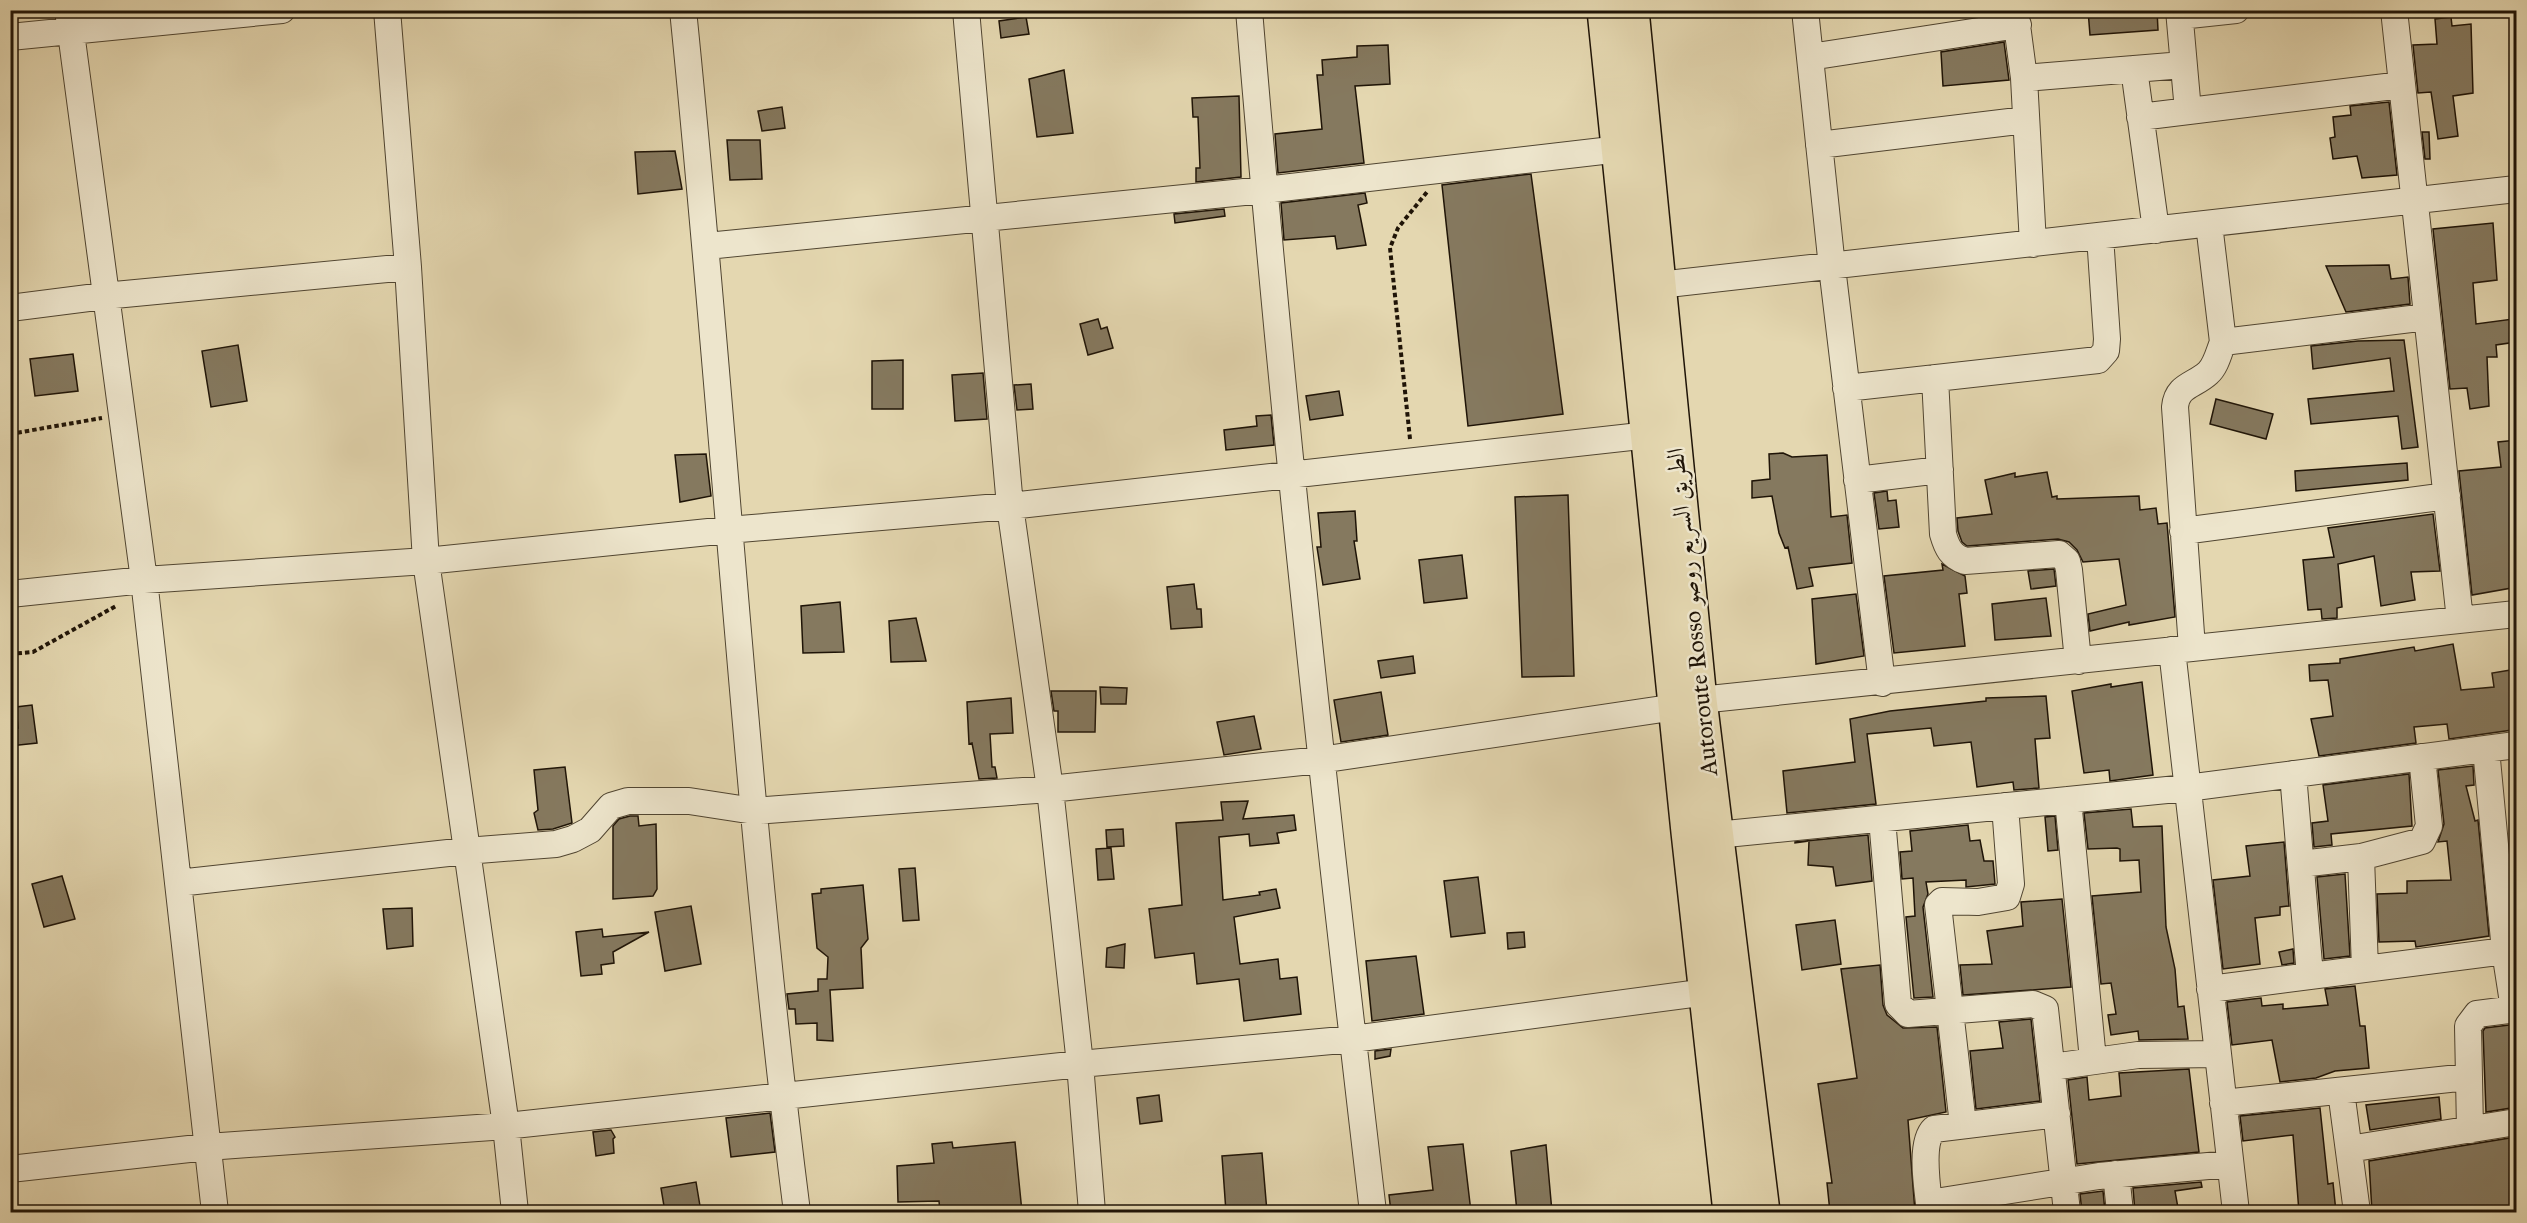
<svg xmlns="http://www.w3.org/2000/svg" width="2527" height="1223" font-family="'IM FELL Great Primer',Amiri,serif">
<rect width="100%" height="100%" fill="#e4d7b0"/>
<filter id="stains"><feTurbulence type="fractalNoise" baseFrequency=".00333" numOctaves="4"/><feColorMatrix values="0 0 0 0 .2 0 0 0 0 .09 0 0 0 0 .02 0 0 0 .5 -.17"/></filter>
<radialGradient id="worn" r=".72"><stop offset=".6" stop-color="#630" stop-opacity="0"/><stop offset="1" stop-color="#630" stop-opacity=".3"/></radialGradient>
<path fill="#85795f" stroke="#1f1407" stroke-width="1.5" d="M2088 10H2157L2158 30 2090 35Z
M1026 17 1029 34 1001 38 999 21Z
M2451 17 2452 26 2471 24 2473 93 2453 96 2458 136 2438 139 2431 92 2418 93 2413 45 2437 44 2435 19Z
M2004 42 2009 80 1943 86 1941 52Z
M1388 45 1390 84 1355 86 1364 163 1278 173 1275 134 1322 129 1317 75H1323L1322 60 1357 57V46Z
M1064 70 1073 133 1037 137 1029 79Z
M1239 96 1241 177 1196 182V168H1200L1198 117H1193L1192 98Z
M2389 102 2397 175 2362 178 2357 156 2333 159 2330 138 2335 137 2333 117 2351 115 2350 106Z
M782 107 785 128 762 131 758 111Z
M2422 132H2429L2430 159H2425Z
M727 140H760L762 179 730 180Z
M675 151 682 189 638 194 635 152Z
M1531 174 1563 414 1468 426 1442 185Z
M1365 193 1367 203 1358 205 1366 245 1337 249 1335 236 1284 240 1281 203Z
M1224 209 1225 216 1175 223 1174 214Z
M2493 223 2497 280 2473 283 2476 324 2513 319 2516 342 2496 345 2497 357H2487L2489 406 2470 409 2467 388 2450 389 2433 229Z
M2389 265 2391 279 2408 277 2410 304 2346 312 2326 266Z
M1098 319 1101 329 1107 327 1113 348 1088 355 1080 324Z
M2404 340 2418 447 2402 449 2398 416 2311 424 2308 399 2394 391 2390 358 2313 369 2311 346 2358 341Z
M238 345 247 401 211 407 202 351Z
M73 354 78 391 35 396 30 359Z
M903 360V409H872V361Z
M983 373 987 419 955 421 952 375Z
M1031 384 1033 409 1017 410 1014 385Z
M1339 391 1343 415 1310 420 1306 396Z
M2216 399 2273 414 2266 439 2210 424Z
M1271 415 1274 445 1226 450 1224 430 1257 426 1256 416Z
M2517 440V587L2472 595 2459 471 2501 467 2498 442Z
M1783 453 1792 457 1827 455 1831 517 1847 515 1852 563 1809 568 1813 586 1797 589 1788 547 1785 548 1779 533 1772 496 1752 498V481L1770 479 1769 454Z
M706 454 711 496 680 502 675 455Z
M2407 463 2408 480 2296 491 2295 471Z
M2047 472 2052 497 2057 496V499L2139 496 2140 510 2156 508 2158 524 2167 523 2175 617 2129 625V622L2090 631 2088 614 2126 605 2119 559 2083 562 2077 550 2069 542 2058 539 1967 546 1962 542 1958 531 1957 518 1992 514 1985 480 2015 473V477Z
M1887 491 1888 501 1896 500 1899 527 1879 529 1874 493Z
M1568 495 1574 676 1522 677 1515 497Z
M1355 511 1357 541H1354L1360 579 1323 585 1317 547H1321L1318 513Z
M2433 514 2440 571 2411 572 2415 600 2381 606 2374 556 2338 564 2342 607 2337 608V618L2322 619 2321 609 2308 610 2303 560 2334 557 2328 528Z
M1462 555 1467 598 1424 603 1419 560Z
M1942 564 1965 576 1967 593 1959 594 1965 646 1894 653 1884 576 1943 570Z
M2054 569 2056 586 2031 589 2028 571Z
M1194 584 1197 609H1201L1202 627 1171 629 1167 587Z
M1856 594 1864 656 1816 664 1812 599Z
M2046 598 2051 636 1995 640 1992 604Z
M840 602 844 652 803 653 801 606Z
M916 618 926 661 891 662 889 621Z
M2453 644 2461 690 2494 687 2492 673 2517 669V713H2510L2512 730 2449 739 2447 724 2414 727 2416 743 2319 756 2311 719 2333 716 2328 680 2310 681 2309 665 2340 663V659L2414 647 2415 651Z
M1413 656 1415 673 1381 678 1378 661Z
M2142 682 2153 775 2110 781 2109 770 2084 773 2072 691 2111 684V687Z
M1100 687 1127 688 1126 704H1101Z
M1051 691H1096L1095 732H1058V711H1054Z
M1381 692 1388 735 1341 742 1334 700Z
M2046 696 2050 738 2035 739 2039 788 2014 790 2013 782 1977 787 1971 742 1934 746 1931 728 1867 734 1876 804 1787 813 1783 771 1855 762 1850 719 1890 711 1986 701V698Z
M1011 698 1013 733 990 734 992 767H995L997 778 979 779 972 743 969 744 967 702Z
M32 705 37 743 10 746V729L18 728 16 707Z
M1254 716 1261 749 1224 755 1217 722Z
M2473 766 2474 785 2466 786 2475 821 2478 820 2489 936 2416 947 2415 941 2379 942 2377 894 2407 893V881L2451 880 2447 841 2438 842 2444 824 2438 770Z
M565 767 572 823 553 829 538 830 534 813 538 810 534 770Z
M2409 774 2412 826 2331 834 2332 845 2314 847 2312 823 2328 821 2323 785Z
M1248 801 1243 819 1294 815 1296 830 1277 833 1279 843 1250 846 1249 834 1219 837 1223 900 1260 895 1259 892 1276 889 1280 908 1234 917 1240 964 1278 959 1280 979 1297 977 1301 1014 1244 1021 1239 979 1197 984 1194 953 1155 958 1149 909 1182 905 1176 823 1223 820 1221 802Z
M2131 809 2133 827 2162 826 2166 927 2175 969 2178 1007 2184 1006 2188 1039 2139 1040 2138 1031 2111 1035 2108 1015 2116 1014 2111 983 2101 984 2092 896 2141 892 2139 860 2120 861V849L2117 848 2088 849 2084 813Z
M630 816H638L639 826 656 824 657 889 653 896 613 899V826L619 819Z
M2055 816 2058 850 2048 851 2045 817Z
M1968 825 1970 841 1980 840 1984 861H1993L1995 884 1966 887V880L1926 882 1928 894 1923 907 1933 997 1914 998 1906 917 1915 916 1913 878 1902 879 1900 852 1912 851 1910 831Z
M1123 829 1124 846 1107 847 1106 830Z
M1868 835 1872 881 1836 886 1833 867 1808 865 1809 841 1795 843V842Z
M2284 842 2289 906 2280 907V915L2255 918 2260 964 2223 969 2213 880 2250 876 2246 846Z
M1111 848 1114 879 1098 880 1096 849Z
M915 868 919 920 903 921 899 869Z
M2345 874 2350 956 2324 959 2317 877Z
M62 876 75 919 44 927 32 884Z
M1478 877 1485 933 1451 937 1444 881Z
M863 885 868 939 861 948 863 988 830 990 833 1041 817 1040V1023L796 1024 795 1009H789L787 994 818 991V979H827L828 957 817 948 812 894 821 893V889Z
M2062 899 2071 987 1963 995 1960 965 1992 964 1987 931 2023 926 2021 902Z
M691 906 701 964 665 971 655 912Z
M412 908 413 946 387 949 383 909Z
M1835 920 1841 964 1802 970 1796 925Z
M602 929 603 937 649 932 613 952 614 963 601 965 602 974 581 976 576 932Z
M1524 932 1525 947 1508 949 1507 933Z
M1125 944 1124 968 1106 967 1107 948Z
M2293 949 2294 963 2282 965 2279 952Z
M1416 956 1424 1014 1372 1021 1366 961Z
M1880 965 1883 1005 1887 1015 1903 1028 1937 1027 1946 1112 1908 1120 1915 1212H1830L1827 1183H1832L1818 1084 1857 1078 1841 969Z
M2355 986 2360 1026H2365L2369 1068 2335 1071 2316 1078 2280 1082 2272 1040 2232 1045 2227 1002 2261 998 2262 1006 2283 1004V1009L2328 1005 2325 989Z
M2031 1019 2040 1101 1976 1109 1970 1051 2003 1048 1999 1022Z
M2517 1024V1107L2486 1112 2483 1031 2485 1028Z
M1391 1049 1390 1056 1375 1059V1051Z
M2189 1069 2199 1152 2077 1164 2068 1080 2087 1077 2089 1100 2121 1096 2119 1073Z
M1159 1095 1162 1121 1140 1124 1137 1098Z
M2439 1097 2441 1119 2370 1130 2366 1105Z
M2320 1108 2328 1184 2333 1183 2336 1212H2299L2293 1135 2243 1141 2240 1116Z
M770 1113 775 1152 731 1157 726 1118Z
M611 1130 615 1137 613 1139 614 1153 596 1156 593 1132Z
M2516 1137 2517 1212H2372L2369 1161Z
M952 1142 953 1148 1015 1142 1022 1212H985V1210L940 1212 939 1201 898 1202 897 1166 934 1163 932 1144Z
M1463 1144 1471 1212H1391L1389 1195 1433 1190 1428 1147Z
M1546 1145 1552 1212H1517L1511 1151Z
M1262 1153 1267 1212H1226L1222 1156Z
M696 1182 701 1212H665L661 1188Z
M2201 1182 2202 1187 2175 1191 2178 1208 2164 1210V1212H2135L2133 1188Z
M2103 1191 2105 1212H2082L2080 1194Z"/>
<g fill="none" stroke-linecap="round" stroke-linejoin="round">
<g stroke="#504531" stroke-width="28">
<path id="minor" d="M68 10 144 580 215 1212
M387 10 408 267 426 561 506 1126 515 1212
M683 10C724 411 746 813 797 1212
M966 10 1010 506 1050 789 1080 1064 1092 1212
M1249 10C1282 412 1326 812 1373 1212
M1805 10 1832 267 1882 683
M2015 10 2024 78 2033 244
M2179 10 2188 111
M2394 10 2460 620
M2180 16 2236 10
M10 37 282 10
M1810 57 2018 25
M2134 69 2156 230
M2024 78 2183 65
M2140 117 2402 85
M1819 145 2026 120
M2209 224 2223 342
M707 246 1264 190 1620 149
M1659 285 2516 189
M10 308 104 296 408 267
M1935 378 1943 534C1947 548 1951 556 1965 561L2059 554 2067 561 2069 570 2078 661
M1846 388 2098 360 2106 351 2107 339 2100 236
M1857 480 1940 470
M2183 531 2447 496
M10 594 144 580 426 561 728 530 1010 506 1649 435
M2192 648 2175 407C2177 385 2194 386 2208 373 2216 366 2219 352 2223 342L2427 317
M2172 650 2236 1212
M1700 700 2516 614
M2486 749 2505 951 2514 1009
M2293 774 2310 976
M2068 800 2093 1060
M1882 819 1898 1004 1908 1014 2033 1004 2045 1009 2067 1212
M1716 835 2187 788 2516 745
M2361 857 2365 969
M2301 864 2361 857 2422 841 2429 826 2422 757
M178 883 466 851 556 844 573 839 590 830 611 806 628 801H689L754 811 1050 789 1320 760 1676 707
M2210 989 2505 951
M2052 1067 2138 1055 2218 1054
M2341 1091 2357 1212
M2223 1103 2468 1077
M1963 1125 1938 905 1942 901 1978 902 2007 897 2011 884 2005 806
M2470 1130 2468 1026 2477 1014 2516 1009
M2349 1149 2516 1122
M10 1169 207 1147 506 1126 1080 1064 1353 1039 1707 992
M2116 1174 2120 1212
M1929 1203 2099 1176 2230 1164
M1930 1212C1928 1192 1919 1143 1934 1129L2057 1114"/>
</g>
<g stroke="#1f1407" stroke-width="36">
<path id="highway" d="M1604 10 1688 832 1730 1212
M1632 10 1700 700 1763 1212"/>
</g>
<path stroke="#1f1407" stroke-width="4" stroke-dasharray="4.5 3" stroke-linecap="butt" d="M10 434 102 418
M1410 439 1390 248 1398 228 1427 192
M10 654 33 652 116 606"/>
<use href="#minor" stroke="#ede5cc" stroke-width="26"/>
<use href="#highway" stroke="#e4d7b0" stroke-width="33"/>
</g>
<g text-anchor="middle" dominant-baseline="central" stroke-width="5" stroke-linejoin="round" paint-order="stroke">
<g font-size="24" fill="#1f1407" stroke="#ede5cc">
<text transform="translate(1692 612) rotate(-96)">Autoroute Rosso الطريق السريع روصو</text>
</g>
</g>
<rect width="2527" height="1223" fill="none" stroke="#e4d7b0" stroke-width="36"/>
<rect x="12" y="12" width="2503" height="1199" fill="none" stroke="#1f1407" stroke-width="3"/>
<rect x="18" y="18" width="2491" height="1187" fill="none" stroke="#1f1407" stroke-width="1.5"/>
<rect width="100%" height="100%" filter="url(#stains)"/>
<rect width="100%" height="100%" fill="url(#worn)"/>
</svg>
